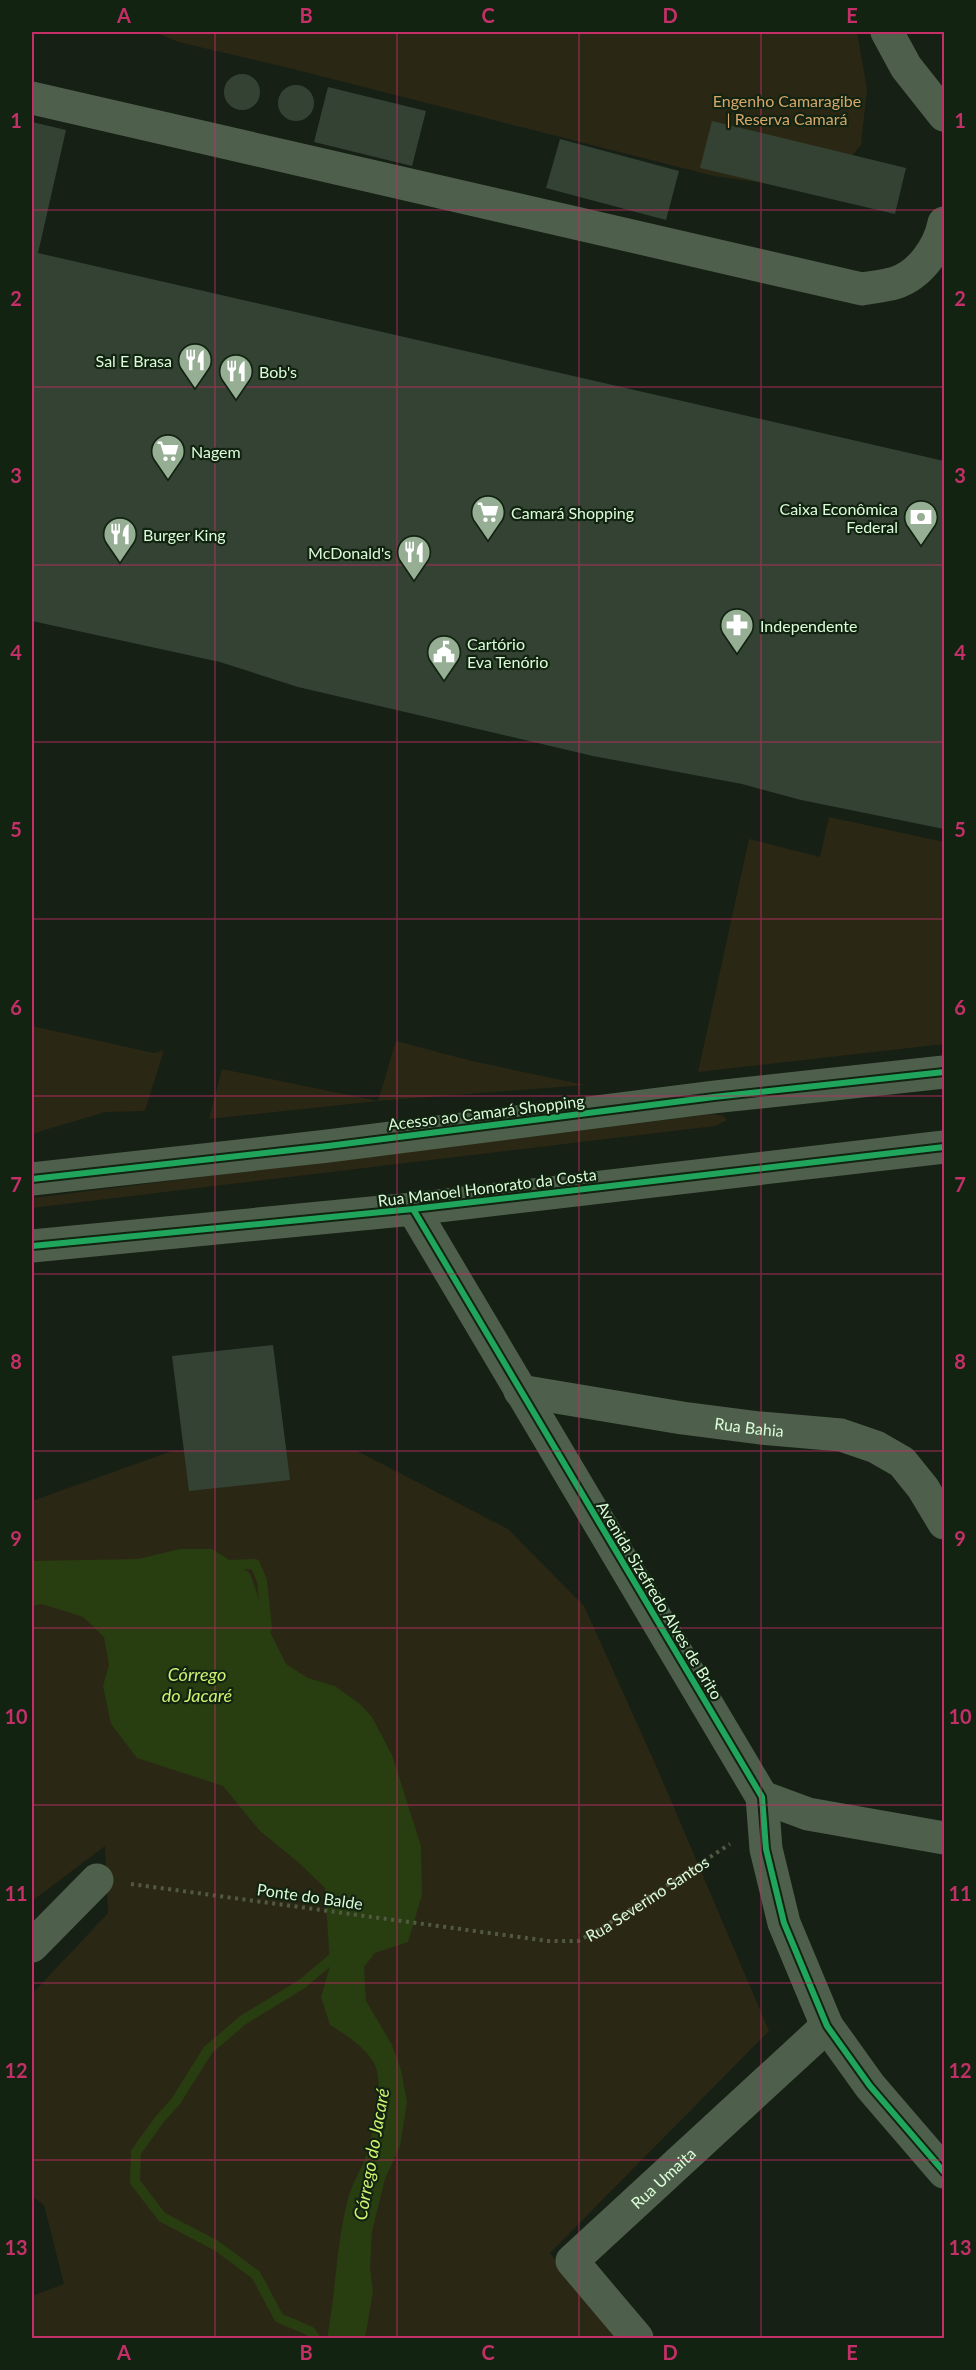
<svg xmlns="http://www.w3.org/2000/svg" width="976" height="2370" font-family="Lato,sans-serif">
<rect width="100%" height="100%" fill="#162015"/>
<path fill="#2b2715" d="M155 32H857L867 89 861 145 833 178 796 188 714 176 293 69 178 42Z
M829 817 944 842V1044L698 1072 749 839 820 857Z
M32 1026 154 1053 164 1050 145 1111 105 1112 32 1134Z
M396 1041 472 1061 585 1085 378 1101 209 1119 222 1069 378 1101Z
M713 1114 723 1116 727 1120 715 1126 32 1208V1198Z
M172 1451H357L508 1529 584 1606 658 1770 769 2031 550 2253 565 2274 620 2338H32V2296L64 2284 44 2205 32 2196V1994L108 1913 105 1846 32 1901V1501Z"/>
<path fill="#283d10" d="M180 1549H212L250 1573 271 1634 286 1664 308 1678 335 1686 360 1704 372 1717 392 1755 421 1846 422 1895 408 1942 375 1953 364 1967 366 2001 392 2045 401 2070 407 2102 400 2146 385 2179 372 2231 370 2268 373 2292 365 2338H327C336 2292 336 2244 348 2199 351 2186 359 2173 364 2161 372 2140 382 2093 377 2071 373 2052 345 2034 330 2025L321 1997 330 1966 325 1888 298 1862 260 1831 223 1786 137 1758 111 1724 103 1686 109 1665 104 1637 83 1617 42 1604 32 1606V1561L138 1559Z"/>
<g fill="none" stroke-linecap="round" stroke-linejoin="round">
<path stroke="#283d10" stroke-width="10" d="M225 1565 255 1564 262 1581 267 1628
M315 2338 310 2331 279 2318 256 2275 217 2246 162 2217 135 2182 136 2152 160 2119 176 2101 208 2050 243 2020 302 1984 340 1952"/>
</g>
<path fill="#344233" d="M224 92a18 18 0 1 1 36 0a18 18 0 1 1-36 0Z
M278 103a18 18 0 1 1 36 0a18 18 0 1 1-36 0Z
M328 87 426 111 412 166 314 142Z
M712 121 906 168 895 214 700 168Z
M32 122 66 130 38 253 944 461V829L801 800 742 784 593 756 298 687 220 662 32 621Z
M560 139 679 171 666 220 546 188Z
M273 1345 290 1480 189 1491 172 1356Z"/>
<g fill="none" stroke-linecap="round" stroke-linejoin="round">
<path stroke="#525943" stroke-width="4" stroke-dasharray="3 4.5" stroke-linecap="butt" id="s1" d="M131 1884 548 1941H578L602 1928 730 1844"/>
<g stroke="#4e604b" stroke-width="33">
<path d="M887 32 906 67 944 115"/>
<path d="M32 98 862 289C873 287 885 286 895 283 920 275 939 248 944 223"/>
<path d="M32 1179 328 1146 714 1097 944 1072"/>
<path d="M413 1209 762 1797 766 1849 784 1923 827 2026 870 2086 944 2172"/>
<path d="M32 1246 413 1209 944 1147"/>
<path id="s2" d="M520 1391 682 1418 760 1428 841 1435 876 1447 902 1462 923 1488 944 1523"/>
<path d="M762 1797 808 1814 944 1838"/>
<path d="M32 1946 97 1880"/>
<path id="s3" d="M637 2338 572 2261 827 2026"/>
</g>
<g stroke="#122411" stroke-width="10">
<path id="cycleway" d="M32 1179 328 1146 714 1097 944 1072
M413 1209 762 1797 766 1849 784 1923 827 2026 870 2086 944 2172
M32 1246 413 1209 944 1147"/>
</g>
<use href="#cycleway" stroke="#20a55d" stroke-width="6"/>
</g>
<path fill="none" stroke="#c42f68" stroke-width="1.5" stroke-opacity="0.55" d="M215 32V2338M397 32V2338M579 32V2338M761 32V2338M32 210H944M32 387H944M32 565H944M32 742H944M32 919H944M32 1096H944M32 1274H944M32 1451H944M32 1628H944M32 1805H944M32 1983H944M32 2160H944"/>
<defs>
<g id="restaurant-pin" transform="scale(1.725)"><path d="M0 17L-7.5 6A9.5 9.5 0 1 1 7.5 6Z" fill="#96af94" stroke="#122411"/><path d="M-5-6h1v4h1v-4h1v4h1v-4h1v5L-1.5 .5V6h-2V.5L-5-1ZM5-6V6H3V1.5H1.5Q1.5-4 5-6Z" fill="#fff"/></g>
<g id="supermarket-pin" transform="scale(1.725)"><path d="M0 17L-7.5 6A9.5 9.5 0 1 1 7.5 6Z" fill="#96af94" stroke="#122411"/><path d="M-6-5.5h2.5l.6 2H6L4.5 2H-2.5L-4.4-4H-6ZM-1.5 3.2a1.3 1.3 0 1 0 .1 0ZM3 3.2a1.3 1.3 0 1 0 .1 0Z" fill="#fff"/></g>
<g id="bank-pin" transform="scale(1.725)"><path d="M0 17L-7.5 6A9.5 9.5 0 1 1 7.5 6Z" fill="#96af94" stroke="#122411"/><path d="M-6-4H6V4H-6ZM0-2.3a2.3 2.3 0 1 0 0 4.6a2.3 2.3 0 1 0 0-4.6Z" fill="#fff"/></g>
<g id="pharmacy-pin" transform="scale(1.725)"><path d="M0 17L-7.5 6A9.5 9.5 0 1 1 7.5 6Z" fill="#96af94" stroke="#122411"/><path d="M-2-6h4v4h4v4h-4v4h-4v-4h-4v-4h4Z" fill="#fff"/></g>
<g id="civic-pin" transform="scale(1.725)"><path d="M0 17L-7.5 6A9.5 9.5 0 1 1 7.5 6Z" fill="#96af94" stroke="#122411"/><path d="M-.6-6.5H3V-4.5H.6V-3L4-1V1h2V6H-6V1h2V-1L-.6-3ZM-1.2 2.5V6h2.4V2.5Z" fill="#fff"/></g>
</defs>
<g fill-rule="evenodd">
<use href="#restaurant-pin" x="195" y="360"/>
<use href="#restaurant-pin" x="236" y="371"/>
<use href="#supermarket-pin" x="168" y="451"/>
<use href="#supermarket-pin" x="488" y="512"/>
<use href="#bank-pin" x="921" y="517"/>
<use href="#restaurant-pin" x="120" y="534"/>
<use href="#restaurant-pin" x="414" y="552"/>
<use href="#pharmacy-pin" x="737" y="625"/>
<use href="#civic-pin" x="444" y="652"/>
</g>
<g text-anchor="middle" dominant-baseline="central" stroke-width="4.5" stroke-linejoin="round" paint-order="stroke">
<g font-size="16" fill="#d6a66a" stroke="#122411">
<text x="787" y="100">Engenho Camaragibe<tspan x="787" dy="18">| Reserva Camará</tspan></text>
</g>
<g font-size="16" fill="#dbfcd8" stroke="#122411" text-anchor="start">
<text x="172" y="360" text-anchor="end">Sal E Brasa</text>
<text x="259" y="371">Bob's</text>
<text x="191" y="451">Nagem</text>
<text x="898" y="508" text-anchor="end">Caixa Econômica<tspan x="898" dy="18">Federal</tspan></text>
<text x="511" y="512">Camará Shopping</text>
<text x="143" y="534">Burger King</text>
<text x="391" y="552" text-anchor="end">McDonald's</text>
<text x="760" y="625">Independente</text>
<text x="467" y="643">Cartório<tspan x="467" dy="18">Eva Tenório</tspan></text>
</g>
<g font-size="16" fill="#dbfcd8" stroke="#122411">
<text transform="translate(486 1112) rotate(-7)">Acesso ao Camará Shopping</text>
<text transform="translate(487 1187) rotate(-7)">Rua Manoel Honorato da Costa</text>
<text stroke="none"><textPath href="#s2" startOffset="232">Rua Bahia</textPath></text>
<text transform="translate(660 1600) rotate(59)">Avenida Sizefredo Alves de Brito</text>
<text transform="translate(310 1896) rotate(8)">Ponte do Balde</text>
<text stroke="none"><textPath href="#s1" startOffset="532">Rua Severino Santos</textPath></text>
<text stroke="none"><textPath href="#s3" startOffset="224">Rua Umaita</textPath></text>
</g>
<g font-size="18" font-style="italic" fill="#cff26f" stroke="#122411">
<text x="197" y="1674">Córrego<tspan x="197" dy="21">do Jacaré</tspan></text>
<text transform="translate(371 2154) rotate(-80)">Córrego do Jacaré</text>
</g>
</g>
<rect width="976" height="2370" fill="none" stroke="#122411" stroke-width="66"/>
<rect x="33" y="33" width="910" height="2304" fill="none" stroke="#c42f68" stroke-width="2"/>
<g font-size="20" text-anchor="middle" font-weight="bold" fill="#c42f68">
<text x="124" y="23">A</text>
<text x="306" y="23">B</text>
<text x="488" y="23">C</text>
<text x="670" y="23">D</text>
<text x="852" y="23">E</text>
<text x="16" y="128">1</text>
<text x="960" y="128">1</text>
<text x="16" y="306">2</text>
<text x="960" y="306">2</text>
<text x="16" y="483">3</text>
<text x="960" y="483">3</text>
<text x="16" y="660">4</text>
<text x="960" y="660">4</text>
<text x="16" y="837">5</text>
<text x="960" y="837">5</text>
<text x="16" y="1015">6</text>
<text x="960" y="1015">6</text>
<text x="16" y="1192">7</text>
<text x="960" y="1192">7</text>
<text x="16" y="1369">8</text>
<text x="960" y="1369">8</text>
<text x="16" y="1546">9</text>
<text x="960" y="1546">9</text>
<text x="16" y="1724">10</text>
<text x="960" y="1724">10</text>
<text x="16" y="1901">11</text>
<text x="960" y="1901">11</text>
<text x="16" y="2078">12</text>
<text x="960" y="2078">12</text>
<text x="16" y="2255">13</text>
<text x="960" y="2255">13</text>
<text x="124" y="2360">A</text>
<text x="306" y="2360">B</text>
<text x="488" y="2360">C</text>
<text x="670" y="2360">D</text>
<text x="852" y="2360">E</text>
</g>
</svg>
